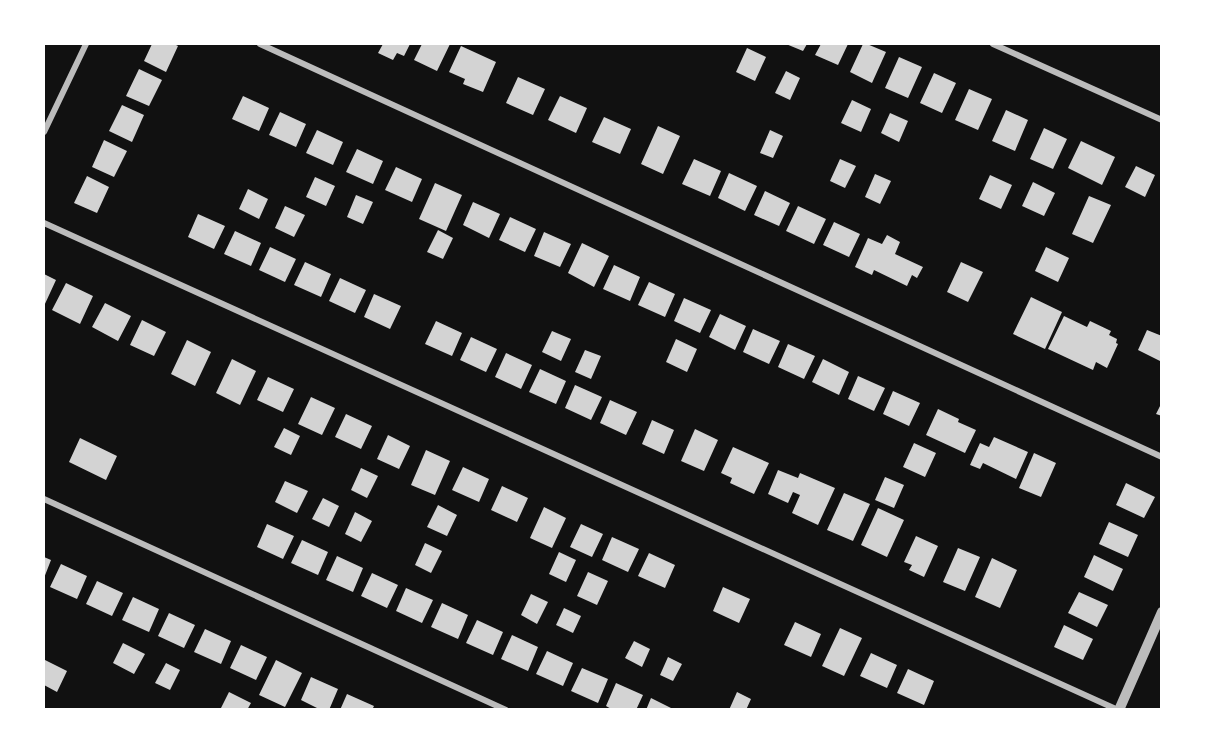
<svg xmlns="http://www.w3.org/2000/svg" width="1205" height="753" font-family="Overpass,sans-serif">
<rect width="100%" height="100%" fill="#111"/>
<path fill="#d3d3d3" d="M152 44H174L178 46 166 72 144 61Z
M383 44H410L404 56 397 53 393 60 378 53Z
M422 44H450L437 71 414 60Z
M786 44H807L803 51Z
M821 44H848L838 65 815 55Z
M863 44H867L886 52 872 83 850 72Z
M461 46 496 62 483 92 463 84 465 79 449 72Z
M747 48 766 57 755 81 736 72Z
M899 57 922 67 908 98 885 88Z
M139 69 162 80 149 106 126 96Z
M786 71 800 78 790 100 775 93Z
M934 73 956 83 942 113 920 103Z
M518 77 545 89 533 115 506 103Z
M969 89 992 99 978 130 955 120Z
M243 96 269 108 259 131 232 119Z
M560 96 587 108 576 133 548 120Z
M852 100 871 109 861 132 841 123Z
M122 105 144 115 132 142 109 131Z
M1006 110 1028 120 1015 151 992 141Z
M280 112 306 124 296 147 269 135Z
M890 113 908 121 899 142 881 133Z
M604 117 631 129 620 154 592 142Z
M658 126 680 136 663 174 641 164Z
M1044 128 1067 139 1053 169 1030 159Z
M317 130 343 142 333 165 306 153Z
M770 130 783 136 773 158 760 153Z
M104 140 127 151 114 177 92 167Z
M1081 141 1115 157 1102 185 1068 168Z
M357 149 383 161 373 184 346 172Z
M694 159 721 171 710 196 682 184Z
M840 159 856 166 845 188 830 181Z
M1136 166 1155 175 1145 197 1125 187Z
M396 167 422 179 412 202 385 190Z
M729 173 757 186 745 211 718 198Z
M875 174 891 181 880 204 865 197Z
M990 175 1012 185 1001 209 979 199Z
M87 176 109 187 97 213 74 203Z
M315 177 335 186 326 206 306 197Z
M1033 182 1055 193 1044 216 1022 206Z
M435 183 462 195 446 231 419 219Z
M248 189 268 199 259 219 239 209Z
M765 191 790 203 779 226 754 215Z
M356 195 373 202 363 224 347 217Z
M1089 196 1111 205 1093 243 1072 234Z
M473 202 500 214 489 238 463 225Z
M285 206 305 215 294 237 275 228Z
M798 206 826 219 814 244 786 231Z
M198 214 225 226 214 249 188 237Z
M510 217 536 229 525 252 499 240Z
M834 222 860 234 849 257 823 245Z
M438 230 453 238 443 259 427 252Z
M235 231 261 243 251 266 224 254Z
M544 232 571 244 560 267 534 256Z
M887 235 900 242 895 254 923 267 917 278 912 275 907 286 874 270 872 275 855 267 868 238 882 244Z
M582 243 609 256 594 287 568 273Z
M270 247 296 259 285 282 259 270Z
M1046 247 1069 258 1058 282 1035 271Z
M305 262 331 274 321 297 294 285Z
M961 262 983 272 968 302 947 292Z
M614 265 640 277 630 301 603 289Z
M44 274 56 280 44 306Z
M340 278 366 290 355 313 329 301Z
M649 282 675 294 665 317 638 305Z
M66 283 93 296 80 324 52 310Z
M374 294 401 306 390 329 364 317Z
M1031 297 1062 312 1045 349 1013 334Z
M684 298 711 310 700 333 674 321Z
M105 303 131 316 118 341 92 327Z
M720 314 746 326 735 350 709 337Z
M1064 316 1087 327 1090 321 1111 331 1109 335 1117 339 1116 343 1118 344 1107 368 1096 362 1093 370 1048 349Z
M142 320 166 332 154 356 130 345Z
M436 321 462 333 452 356 425 344Z
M753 329 780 341 769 364 743 352Z
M1147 330 1162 336 1160 361 1138 350Z
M552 331 571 339 561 361 542 352Z
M471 337 497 349 486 372 460 360Z
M676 339 697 349 687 372 666 362Z
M187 340 211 352 195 386 171 374Z
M788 344 815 356 804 379 778 367Z
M585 350 601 356 591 379 575 372Z
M506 353 532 365 521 389 495 377Z
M232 359 256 371 240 405 216 393Z
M823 359 849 372 839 395 812 382Z
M540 369 566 381 556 404 529 392Z
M858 376 885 388 874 411 848 399Z
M268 377 294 389 283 412 257 400Z
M575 385 602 397 591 420 565 408Z
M893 391 920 403 909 426 883 414Z
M311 397 335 408 322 435 298 424Z
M610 400 637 412 626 435 600 423Z
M1162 402V416L1156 414Z
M938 409 959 419 958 422 976 430 965 453 926 435Z
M346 414 372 426 361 449 335 437Z
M652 420 674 430 664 454 642 444Z
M284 428 300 436 291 455 274 447Z
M695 429 718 440 704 471 681 461Z
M388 435 410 446 399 469 377 459Z
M994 437 1028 452 1016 479 983 463 980 469 970 465 980 443 989 447Z
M80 438 117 456 106 480 69 462Z
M914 443 936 453 925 477 903 467Z
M733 447 769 463 754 494 730 483 732 478 721 473Z
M426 450 450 461 435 495 411 485Z
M1034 453 1056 463 1041 497 1019 488Z
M463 467 489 479 479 502 452 490Z
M361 468 378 476 367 498 351 490Z
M778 470 798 478 800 473 835 488 818 525 792 513 800 495 793 492 788 503 768 494Z
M885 477 904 485 894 508 875 500Z
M285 481 308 491 297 513 275 502Z
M1126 483 1155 497 1144 518 1116 505Z
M502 486 528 498 517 522 491 510Z
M844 493 870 504 853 541 827 530Z
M323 498 339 506 329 527 312 519Z
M438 505 457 515 447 536 427 527Z
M544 507 566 518 552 548 530 538Z
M878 508 904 520 887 557 861 545Z
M355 512 372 521 361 542 345 534Z
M1109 522 1138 535 1128 557 1099 544Z
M267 524 294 536 283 559 257 547Z
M581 524 603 534 592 557 570 547Z
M916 536 938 546 924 577 909 570 912 565 904 562Z
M612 537 639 549 628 572 602 560Z
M302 540 328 552 318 575 291 563Z
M425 543 442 551 431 573 415 565Z
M958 548 980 557 965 591 943 582Z
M559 552 576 560 566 582 549 574Z
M649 553 675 565 665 588 638 576Z
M1094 555 1123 569 1113 591 1084 577Z
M337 556 363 568 353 592 326 580Z
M44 557 51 560 44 578Z
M992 558 1017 570 1000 608 975 597Z
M61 564 87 576 77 599 50 587Z
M588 572 608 581 597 605 577 596Z
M372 573 398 585 387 608 361 596Z
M97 581 123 593 112 616 86 604Z
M723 587 750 599 739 623 713 611Z
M406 588 433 600 422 623 396 611Z
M1079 592 1108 605 1097 627 1068 613Z
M531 594 548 602 537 624 521 615Z
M133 597 159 609 149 632 122 620Z
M442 603 468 615 458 639 431 627Z
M564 608 581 616 573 633 556 625Z
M169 613 195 625 184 648 158 636Z
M477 620 503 632 493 655 466 643Z
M795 622 821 634 811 657 784 645Z
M1064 625 1093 639 1083 660 1054 647Z
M840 628 862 638 844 676 822 666Z
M205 629 231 641 221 664 194 652Z
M512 635 538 647 528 671 501 659Z
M634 641 650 649 642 667 625 658Z
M123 643 145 654 134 674 113 663Z
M241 645 267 657 256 680 230 668Z
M547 651 573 663 563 686 536 674Z
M871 653 897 665 887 688 860 676Z
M668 657 682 664 673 681 660 675Z
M45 660 67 671 57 692 44 685Z
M276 660 302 673 285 707 259 695Z
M166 663 180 670 170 690 155 683Z
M582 668 608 679 598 703 571 691Z
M908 669 934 681 924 705 897 693Z
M311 677 338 689 329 710H321L301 700Z
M616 683 643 695 636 710H613L606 706Z
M229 692 251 703 247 710H220Z
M737 692 751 699 746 710H729Z
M347 694 374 706 372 710H340Z
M651 698 675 710H646Z"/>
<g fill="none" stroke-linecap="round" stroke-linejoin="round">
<path stroke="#bcbcbc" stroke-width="6" d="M260 44 1162 457
M993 44 1162 120
M44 132 86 44
M44 223 1118 710
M44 499 506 710"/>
<path stroke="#bcbcbc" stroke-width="10" d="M1119 710 1162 612"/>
</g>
<rect width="1205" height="753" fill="none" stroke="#ffffff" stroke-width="90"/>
</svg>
